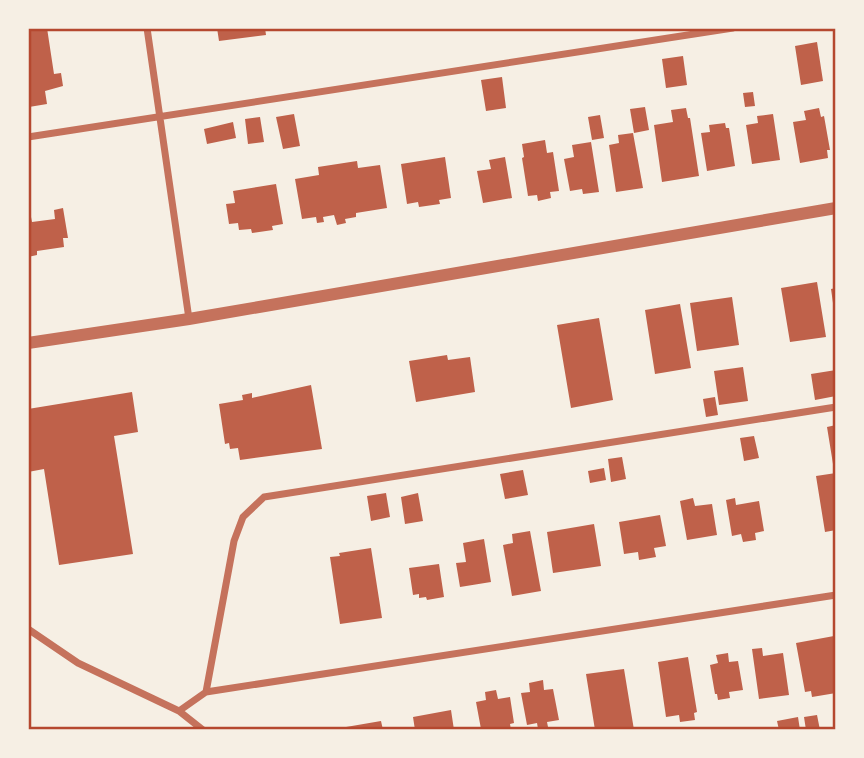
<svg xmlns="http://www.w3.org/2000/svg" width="864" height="758" font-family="Figtree,sans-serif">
<rect width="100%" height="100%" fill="#f6efe4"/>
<path fill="#bf614a" d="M28 28H47L54 74 61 73 63 86 45 91 47 104 29 107Z
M217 28H265L266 35 219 41Z
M817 42 823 81 801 85 795 46Z
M683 56 687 85 666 88 662 59Z
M502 77 506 108 486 111 481 80Z
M753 92 755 106 745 107 743 93Z
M645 107 649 130 634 133 630 109Z
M686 108 688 118H690L699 176 662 182 654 125 673 122 671 110Z
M819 108 821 117 824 116 830 150H827L828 158 800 163 793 122 806 120 804 111Z
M294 114 300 146 283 149 276 117Z
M773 114 780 160 752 164 746 125 758 123 757 116Z
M600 115 604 138 592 140 588 117Z
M260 117 264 142 248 144 245 119Z
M233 122 236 138 207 144 204 129Z
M725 123 726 128H729L735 166 707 171 701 133 710 132 709 125Z
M633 133 643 188 616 192 609 145 619 143 618 135Z
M545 140 547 153 553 152 559 191 550 192 551 198 538 201 537 195 528 196 522 158 524 157 522 144Z
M591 142 599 192 583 194 582 189 570 191 564 159 574 157 572 145Z
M445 157 451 198 439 200 440 204 419 207 418 202 407 204 401 164Z
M505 157 512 198 483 203 477 171 491 169 489 160Z
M357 161 358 168 380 165 387 208 356 213V217L345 219 346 223 337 225 334 215 323 217 324 222 317 223 316 217 302 219 295 179 319 175 318 167Z
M276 184 283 224 272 226 273 230 252 233 251 229 239 230 238 223 229 224 226 204 235 203 233 191Z
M63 208 68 238H63L64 247 37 251V255L28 257V218L31 217 32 222 55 219 54 210Z
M817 282 826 337 790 342 781 288Z
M836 288V310H834L831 289Z
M732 297 739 345 697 351 690 303Z
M680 304 691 368 655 374 645 310Z
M599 318 613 400 571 408 557 325Z
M447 355 448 360 470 357 475 392 416 402 409 361Z
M743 367 748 401 719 405 714 371Z
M836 370V396L815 400 811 374Z
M311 385 322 449 240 460 238 448 230 449 229 443 225 444 219 404 243 400 242 395 252 393V398Z
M132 392 138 432 114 436 133 554 59 565 44 469 28 472V409Z
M715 397 718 415 706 417 703 399Z
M836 425V464H833L827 427Z
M754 436 759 458 744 461 740 438Z
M622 457 626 479 611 482 608 459Z
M604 468 606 480 590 483 588 471Z
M523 470 528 495 505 499 500 474Z
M836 473V530L825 532 816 476Z
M386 493 390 517 371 521 367 496Z
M418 493 423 521 405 524 401 497Z
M693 498 695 506 712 504 717 535 687 540 680 501Z
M735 498 736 505 759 501 764 531 755 533 756 540 743 542 741 534 732 536 726 500Z
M660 515 666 546 654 548 656 557 639 560 638 552 624 554 619 522Z
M594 524 601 566 553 573 547 532Z
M530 531 541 591 512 596 503 545 513 543 512 534Z
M484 539 491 582 460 587 456 563 466 562 463 543Z
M371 548 382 618 340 624 330 557 340 556 339 553Z
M439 564 444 597 427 600 426 597 419 598V594L413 595 409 568Z
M834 636 836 693 812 697 811 691 805 692 796 643Z
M762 648 763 656 783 653 789 695 759 699 752 649Z
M728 653 729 662 738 661 743 690 729 692 730 698 718 700 717 694H715L710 665 718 663 716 655Z
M688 657 697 712 694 713 695 720 680 722 679 715 666 717 658 662Z
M624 669 634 730H595L586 674Z
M543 680 544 690 553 689 559 720 547 722 548 727 538 729 537 723 527 725 521 693 530 692 529 683Z
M496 690 498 699 510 697 514 723 510 724 511 730H498V727L481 729 476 702 486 700 485 692Z
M451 710 454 730H415L413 717Z
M817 715 820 730H806L804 717Z
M798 717 800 730H779L777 721Z
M381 721 383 730H347L346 727Z"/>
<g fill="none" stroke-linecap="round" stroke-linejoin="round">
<path stroke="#c5725c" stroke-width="7" d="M147 28 189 319
M28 137 733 28
M28 629 78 663 179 711 203 730
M206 692 234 541 243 517 264 497 836 407
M179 711 206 692 836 595"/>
<path stroke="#c5725c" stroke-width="12" d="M28 343 189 319 836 208"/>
</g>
<rect width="864" height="758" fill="none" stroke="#f6efe4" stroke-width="60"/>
<rect x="30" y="30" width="804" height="698" fill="none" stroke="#b5482f" stroke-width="2.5"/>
</svg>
